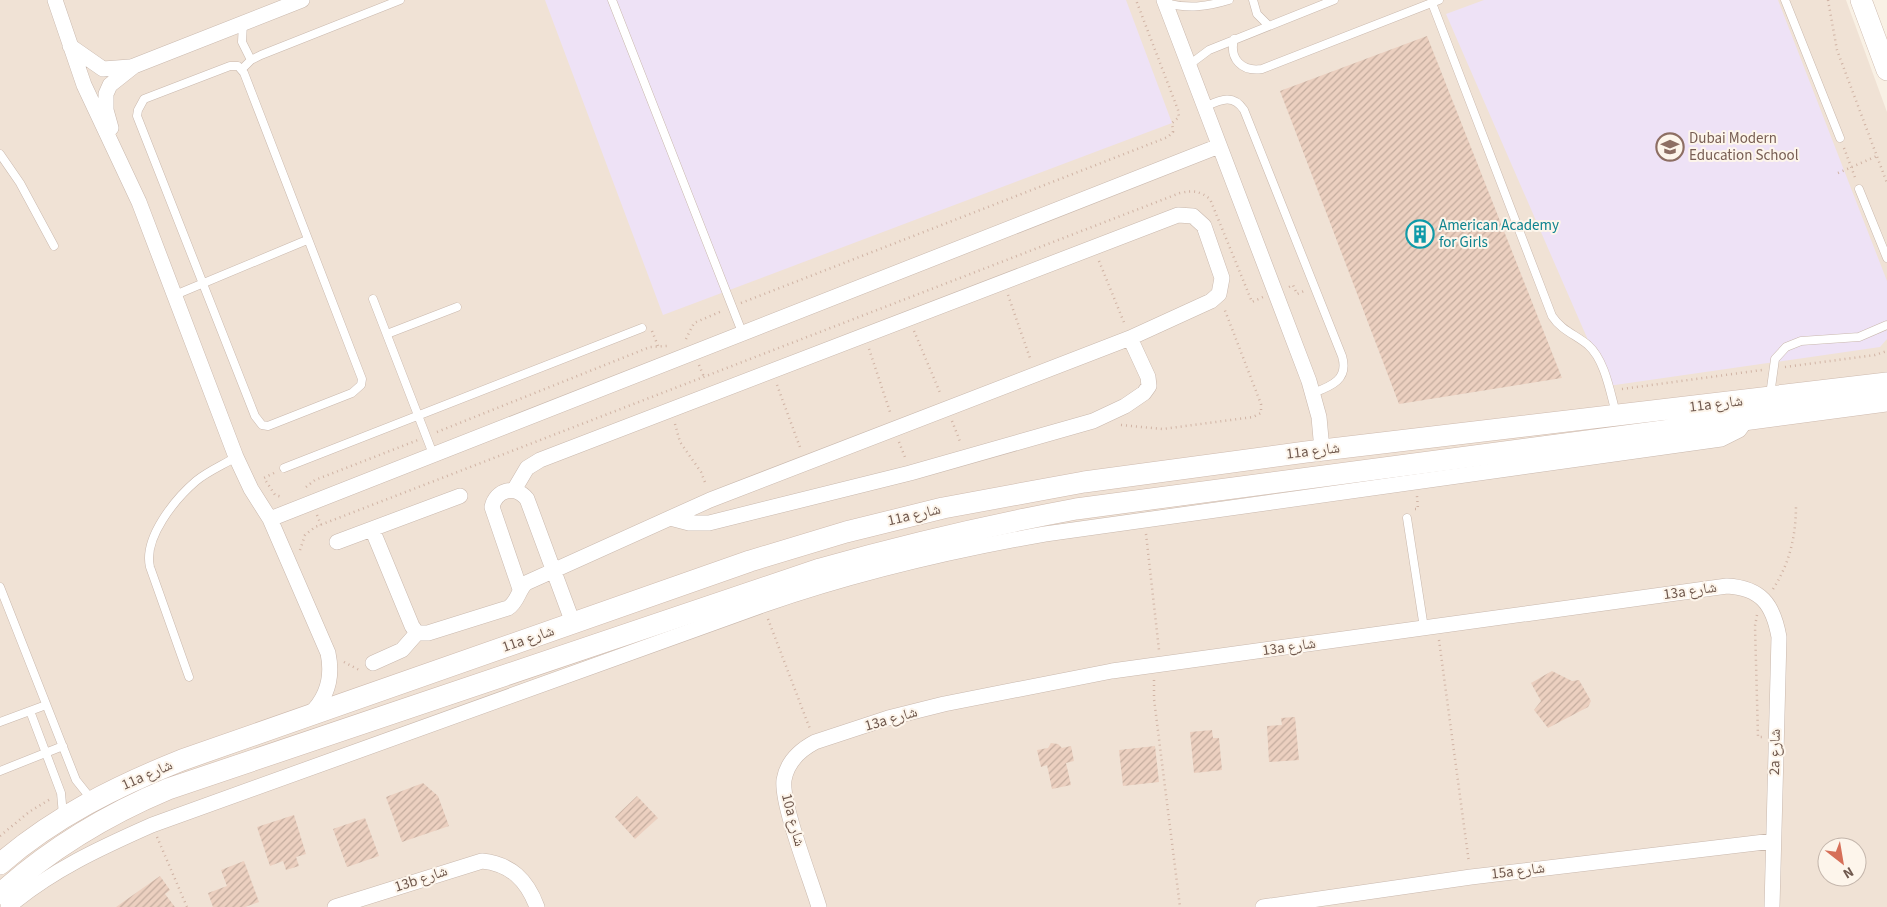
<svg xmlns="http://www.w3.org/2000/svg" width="1887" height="907" font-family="'Source Sans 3','Noto Naskh Arabic',sans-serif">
<defs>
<pattern id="building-hatch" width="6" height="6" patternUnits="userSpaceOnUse" patternTransform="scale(1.25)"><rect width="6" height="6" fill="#ecd0c0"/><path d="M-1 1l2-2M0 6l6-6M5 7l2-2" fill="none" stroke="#c3ac9e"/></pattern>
</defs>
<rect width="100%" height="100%" fill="#f9f1e5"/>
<path fill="#f0e2d5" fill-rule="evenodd" d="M0 0H1846L1887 112V907H0ZM1827 847H1857V877H1827Z"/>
<path fill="#eee2f6" d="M545 0H1126L1172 123 663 315Z
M1484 0H1778L1887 281V339L1880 347 1608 386 1446 14Z"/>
<path fill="url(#building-hatch)" d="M1427 36 1562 378 1399 404 1280 91Z
M1552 671 1572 681 1579 680 1591 701 1588 707 1548 728 1534 710 1541 701 1531 683Z
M1295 717 1299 760 1269 762 1267 726 1282 725 1281 718Z
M1212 730 1213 738H1219L1222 770 1194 773 1190 732Z
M1051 743 1058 744 1062 748 1071 746 1074 761 1066 763 1071 785 1052 789 1047 765 1041 767 1037 750 1048 748Z
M1155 746 1159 782 1123 786 1119 750Z
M423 783 438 796 449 826 402 842 386 797Z
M637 796 658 818 635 839 615 817Z
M294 815 306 854 296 857 299 866 286 870 283 861 270 866 257 827Z
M365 818 379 856 347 867 333 829Z
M244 861 259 902 245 907H213L208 893 227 886 221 870Z
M160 876 170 890 165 894 175 907H116Z"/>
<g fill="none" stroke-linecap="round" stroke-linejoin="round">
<g stroke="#c9b8ad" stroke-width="9">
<path id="lane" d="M612 0 742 332
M1253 0 1257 14 1268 25
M1785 0 1840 138
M1165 3C1188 9 1206 7 1229 0
M1432 3 1552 316C1561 330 1576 335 1588 345 1605 360 1610 392 1616 413
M243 23 242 42 251 60
M1234 39C1229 59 1242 72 1262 69L1439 0
M230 66H238L244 73 362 379 361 385 352 393 268 426 262 425 255 416 137 116 138 110 144 99Z
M1190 68 1193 62 1209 50 1334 0
M242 69 251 60 261 55 400 0
M1204 107C1220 100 1233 93 1244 110L1342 356C1349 379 1332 386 1313 393
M0 154 20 183 54 246
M1859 189 1887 258
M175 295 307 240
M373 299 433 454
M387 334 457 307
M1770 395 1775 359 1786 347 1801 341 1859 337 1887 325
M284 468 642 328
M1407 518 1424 628
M0 587 76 780 92 800
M189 677 150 567C143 538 175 499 196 481 208 471 223 465 236 457
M30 711 61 793 63 815
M0 722 46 705
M0 771 63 746"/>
</g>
<g stroke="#c9b8ad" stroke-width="16">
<path id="street" d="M55 0 84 85 139 202 236 457 251 489 270 519 328 653C333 677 328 697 310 714
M1164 0 1309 381 1319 417 1322 450
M70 46 103 69 130 67
M111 128 106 110V94L110 85 134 66 302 0
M670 518 689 523H709L910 473 1093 421 1125 406 1144 393 1149 386 1148 377 1130 338
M270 519 1219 146
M372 529 412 626 417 633H428L508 608C518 602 518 590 526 583L710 500 1130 338 1211 301 1219 294 1222 278 1204 226 1193 216 1178 215 540 460 527 468 514 490
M337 542 460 496
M520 589 492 507C496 490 515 484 527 499L573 623
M373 663 402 650 417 633
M8 907C52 870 100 848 152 825L763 605C855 573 949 551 1045 534L1721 439 1739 430 1747 419
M335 907 482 861C511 864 527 880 537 907
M819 907C811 880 781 804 784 780 787 762 800 750 815 742L888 718 944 704 1112 671 1727 586C1761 588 1773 604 1779 637L1772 907
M1263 907 1471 877 1773 841"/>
</g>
<g stroke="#cebaae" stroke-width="22">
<path id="secondary" d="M1861 0 1887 70
M0 864C54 817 117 786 182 760L750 561 846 532 943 508 1084 482 1306 452 1887 383
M0 894C50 849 106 815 168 789L820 569C905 545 990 525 1076 509L1887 401"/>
</g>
<path stroke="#d0b3a4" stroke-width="2.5" stroke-dasharray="1 4" stroke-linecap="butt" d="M1828 0 1837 50 1887 183
M1844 148 1856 180
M1838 173 1877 156
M1099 261 1125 325
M1289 287 1293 285 1297 294 1304 291
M1008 295 1031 361
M741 303 1168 137 1173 132 1172 123 1179 117 1178 110 1136 0
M652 331 658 346
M914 331 941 395
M686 339 694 323 722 311
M869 349 891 415
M699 365 704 377
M1785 367 1875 355 1887 351
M777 385 801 450
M1622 389 1762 370
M952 421 961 444
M675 424 680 442 701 472 706 485
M1121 425 1163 429 1253 417 1261 413V404L1224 308
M437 432 650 347 667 346
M899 442 906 460
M274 473 264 478 275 495 282 497
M306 487 315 480 418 440
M1415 509H1418L1417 496
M317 515 321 525
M1146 534 1159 650
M300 550 305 535 315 527 1180 193C1193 190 1200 191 1210 199L1252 302 1263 297
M1773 589C1790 563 1796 535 1796 505
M1757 615 1755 626 1758 737H1762
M768 619 810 729
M1439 640 1469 863
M344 662 361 671
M1154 680V699L1180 907
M0 836 29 812 52 798
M157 837 187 907"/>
<use href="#lane" stroke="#fff" stroke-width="8"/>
<use href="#street" stroke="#fff" stroke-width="15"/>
<use href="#secondary" stroke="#fff" stroke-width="21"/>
</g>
<defs>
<g id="school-ring" transform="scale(1.4375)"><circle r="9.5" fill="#fdf5eb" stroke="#8d6e63" stroke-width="1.5"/><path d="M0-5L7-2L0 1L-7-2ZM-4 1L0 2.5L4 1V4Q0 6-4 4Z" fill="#8d6e63"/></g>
<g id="building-ring" transform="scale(1.4375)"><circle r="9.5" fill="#fdf5eb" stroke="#0f9aa8" stroke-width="1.5"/><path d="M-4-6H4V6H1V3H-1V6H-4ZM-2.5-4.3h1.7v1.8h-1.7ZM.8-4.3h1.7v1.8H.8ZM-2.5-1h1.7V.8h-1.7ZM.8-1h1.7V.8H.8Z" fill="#0f9aa8"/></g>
</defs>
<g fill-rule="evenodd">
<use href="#school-ring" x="1670" y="147"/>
<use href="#building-ring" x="1420" y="234"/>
</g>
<g text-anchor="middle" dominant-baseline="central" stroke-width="4" stroke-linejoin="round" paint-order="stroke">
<g font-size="15" fill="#785e54" stroke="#fdf5eb" text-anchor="start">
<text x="1689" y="138">Dubai Modern<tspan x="1689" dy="17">Education School</tspan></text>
</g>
<g font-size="15" fill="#0d838f" stroke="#fdf5eb" text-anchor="start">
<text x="1439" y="225">American Academy<tspan x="1439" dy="17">for Girls</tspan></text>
</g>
<g font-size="15" fill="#6f584d" stroke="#fdf5eb">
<text transform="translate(1716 404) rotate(-7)">11a شارع</text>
<text transform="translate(1313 451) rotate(-7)">11a شارع</text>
<text transform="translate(914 515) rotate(-13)">11a شارع</text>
<text transform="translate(1690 591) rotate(-8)">13a شارع</text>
<text transform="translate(528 639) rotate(-19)">11a شارع</text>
<text transform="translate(1289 647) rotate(-8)">13a شارع</text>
<text transform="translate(891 719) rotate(-16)">13a شارع</text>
<text transform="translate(1775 752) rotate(-89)">2a شارع</text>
<text transform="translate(147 775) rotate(-24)">11a شارع</text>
<text transform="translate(793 820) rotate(75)">10a شارع</text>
<text transform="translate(1518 871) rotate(-7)">15a شارع</text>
<text transform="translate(421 879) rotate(-18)">13b شارع</text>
</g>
</g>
<g transform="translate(1842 862) rotate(149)"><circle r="24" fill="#fdf5eb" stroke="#c4b6ac"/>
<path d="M0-4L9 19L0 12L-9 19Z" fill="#d66f58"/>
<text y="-8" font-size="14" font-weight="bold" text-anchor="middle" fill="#6f584d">N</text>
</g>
</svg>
